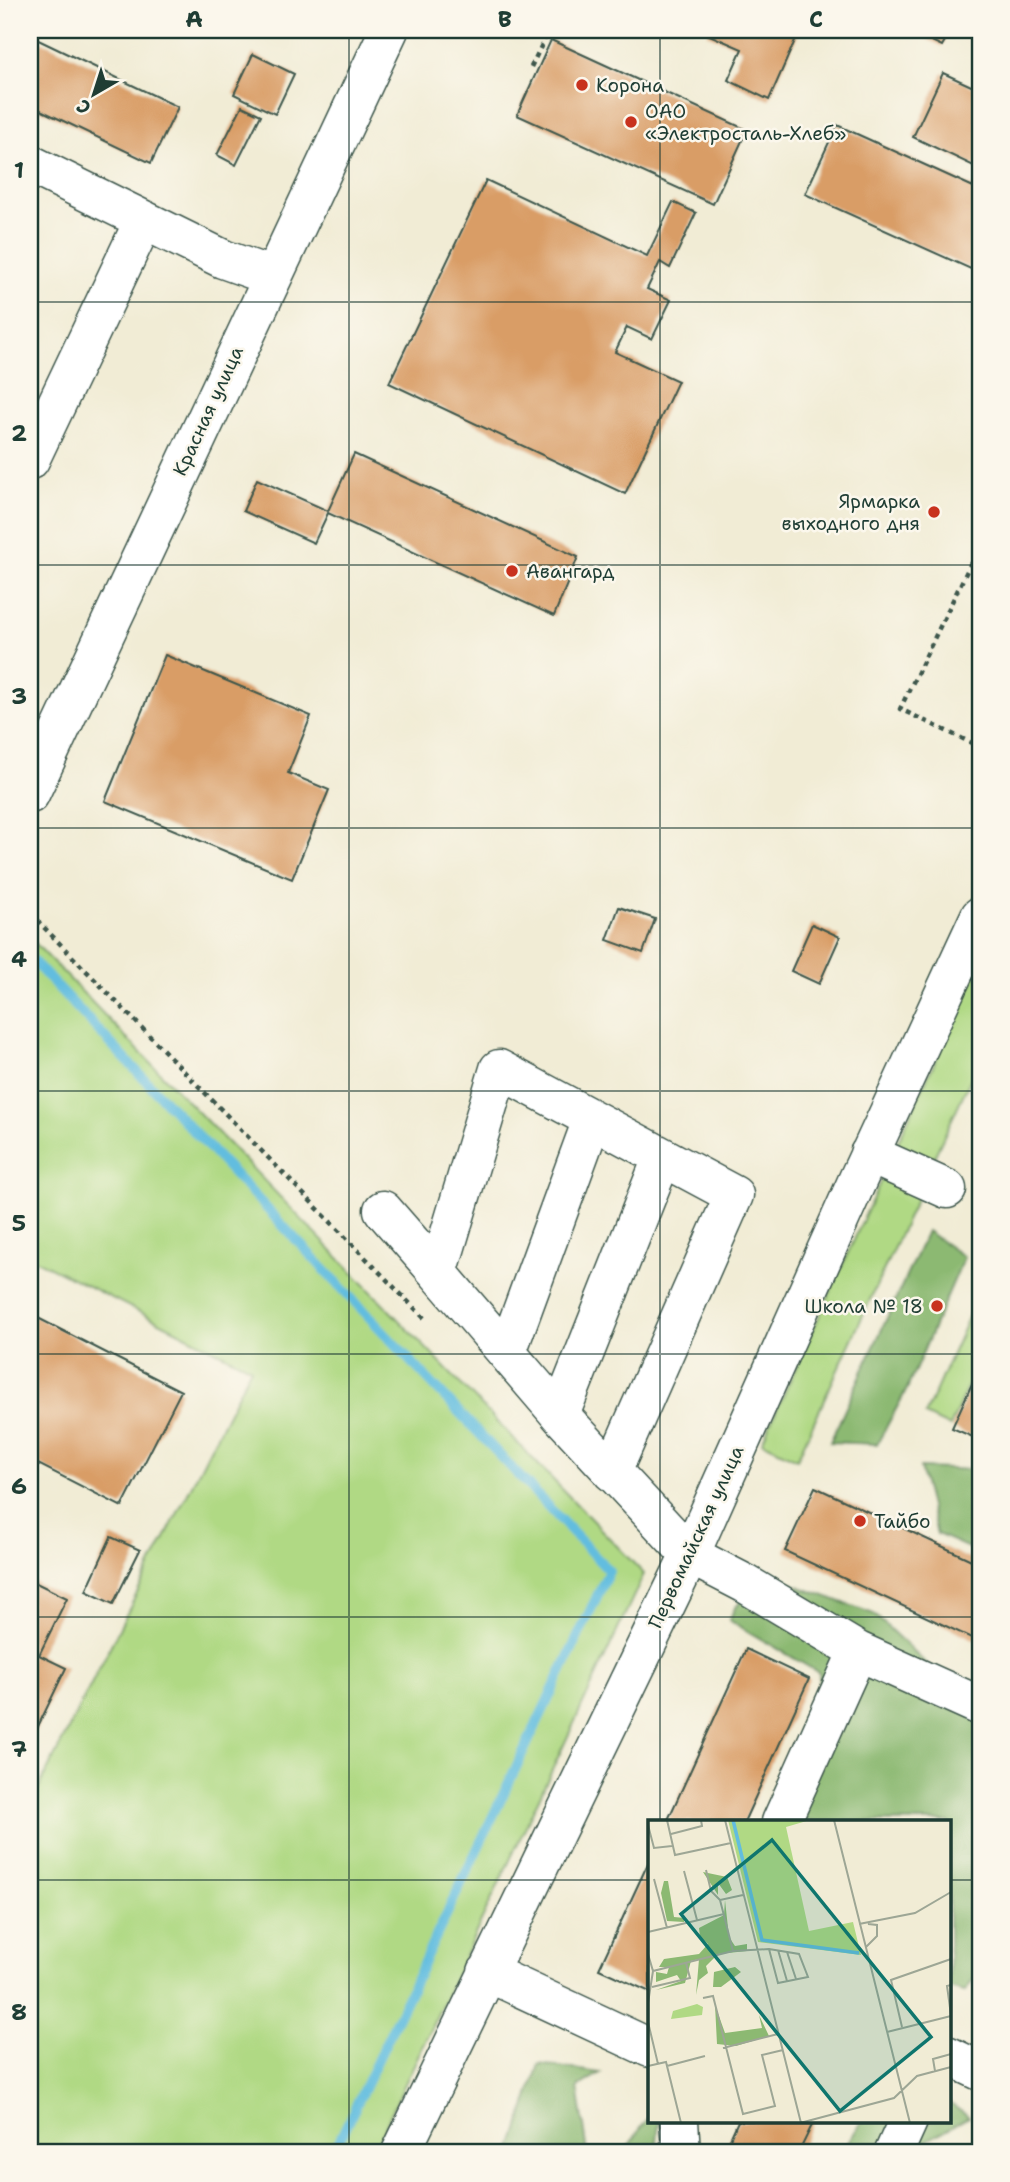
<svg xmlns="http://www.w3.org/2000/svg" width="1010" height="2182" font-family="'Shantell Sans',sans-serif">
<rect width="100%" height="100%" fill="#fbf7ec"/>
<filter id="ink" filterUnits="userSpaceOnUse"><feTurbulence type="fractalNoise" baseFrequency=".0143" numOctaves="2"/><feDisplacementMap in="SourceGraphic" scale="14" xChannelSelector="R" yChannelSelector="G"/><feConvolveMatrix kernelMatrix="1 2 1 2 8 2 1 2 1" color-interpolation-filters="sRGB"/></filter>
<filter id="wash" filterUnits="userSpaceOnUse"><feTurbulence type="fractalNoise" baseFrequency=".00686" numOctaves="4" result="noise"/><feDisplacementMap in="SourceGraphic" scale="28" xChannelSelector="R" yChannelSelector="G"/><feGaussianBlur stdDeviation="1.57" result="paint"/><feColorMatrix in="noise" values="0 0 0 0 0 0 0 0 0 0 0 0 0 0 0 0 0 1.4 0 .05"/><feComposite in="paint" operator="in"/></filter>
<g filter="url(#wash)">
<rect width="100%" height="100%" fill="#f1ecd5"/>
<path fill="#b0d984" stroke="#688b5c" stroke-width="2" d="M30 938 644 1574 373 2152H30V1805L251 1368 30 1257Z
M980 964V1059L929 1168 893 1152Z
M882 1178 918 1195 797 1459 762 1442Z
M980 1291V1358L950 1427 925 1415Z"/>
<path fill="#8cb972" stroke="#567b53" stroke-width="2" d="M927 1231 964 1257 907 1389 877 1444 830 1442Z
M920 1468 980 1470V1553L937 1534Z
M765 1574 874 1614 974 1709H980V1969L965 1992 949 1988V1822L779 1821 812 1770 819 1673 729 1620 735 1608Z
M539 2064 600 2073 578 2087 588 2152H511Z
M949 2103 969 2117 906 2152H842L862 2121H949Z
M649 2117 650 2121H659L656 2152H624Z"/>
<g fill="none" stroke-linecap="round" stroke-linejoin="round">
<path stroke="#62bddf" stroke-width="10" d="M30 958 609 1571 334 2152"/>
</g>
<g id="blocks">
<path fill="#d99d66" d="M709 30H784L797 36 769 100 728 80 742 49 707 34Z
M924 30 946 39 942 46 921 36Z
M30 36 178 107 151 163 30 105Z
M551 40 747 130 713 204 517 115Z
M253 54 294 74 275 114 234 94Z
M943 73 980 90V169L913 137Z
M242 106 261 115 236 165 217 155Z
M837 125 980 190V253L973 270 805 194Z
M486 180 647 256 673 202 696 213 670 268 660 262 647 289 671 300 652 339 627 327 615 352 678 381 625 494 389 383Z
M354 454 578 557 554 616 328 513 314 543 243 511 257 479 328 511Z
M165 655 311 716 288 773 329 790 292 879 105 801Z
M619 907 655 919 643 953 607 940Z
M812 924 840 937 819 984 791 971Z
M30 1314 181 1391 122 1507 30 1460Z
M980 1366V1440L952 1428Z
M815 1487 980 1564V1642L785 1551Z
M111 1537 140 1550 113 1604 86 1591Z
M30 1580 67 1598 39 1655 66 1668 30 1743Z
M746 1649 809 1679 744 1822H667Z
M650 1859V1992L599 1969Z
M738 2121H814L799 2152H724Z
M980 2131V2152H970Z"/>
</g>
</g>
<g filter="url(#ink)">
<use href="#blocks" fill-opacity="0" stroke="#3e574c" stroke-width="2"/>
<g fill="none" stroke-linecap="round" stroke-linejoin="round">
<g stroke="#3e574c" stroke-width="41">
<path id="minor" d="M30 164 223 259 271 276
M30 460 144 220
M869 1154 947 1189
M383 1210 438 1273
M507 1352 592 1120
M560 1415 662 1158
M612 1472 734 1195 499 1069 438 1273 560 1415 690 1555 746 1584 858 1651 980 1706
M781 1822 858 1651
M487 1972 650 2048
M949 2056 980 2071
M679 2121 681 2152
M401 2152 690 1555 858 1179 980 916
M894 2152 908 2121"/>
</g>
<g stroke="#3e574c" stroke-width="41">
<path id="major" d="M30 794 389 30"/>
</g>
<path stroke="#3e574c" stroke-width="4.5" stroke-dasharray="5 5" stroke-linecap="butt" d="M531 67 549 30
M980 544 900 709 980 747
M30 913 427 1321"/>
<use href="#minor" stroke="#fff" stroke-width="38"/>
<use href="#major" stroke="#fff" stroke-width="38"/>
</g>
</g>
<path fill="none" stroke="#1f3d34" stroke-width="2" stroke-opacity="0.55" d="M349 30V2152M660 30V1822M30 302H980M30 565H980M30 828H980M30 1091H980M30 1354H980M30 1617H980M30 1880H650M949 1880H980M660 2121V2152"/>
<g fill="#c8321e" stroke="#fbf7ec" stroke-width="2.5">
<circle cx="582" cy="85" r="7"/>
<circle cx="631" cy="122" r="7"/>
<circle cx="934" cy="512" r="7"/>
<circle cx="512" cy="571" r="7"/>
<circle cx="937" cy="1306" r="7"/>
<circle cx="860" cy="1521" r="7"/>
</g>
<g text-anchor="middle" dominant-baseline="central" stroke-width="5" stroke-linejoin="round" paint-order="stroke">
<g font-size="19" fill="#1f3d34" stroke="#fbf7ec" text-anchor="start">
<text x="596" y="85">Корона</text>
<text x="645" y="111">ОАО<tspan x="645" dy="22">«Электросталь-Хлеб»</tspan></text>
<text x="920" y="501" text-anchor="end">Ярмарка<tspan x="920" dy="22">выходного дня</tspan></text>
<text x="526" y="571">Авангард</text>
<text x="923" y="1306" text-anchor="end">Школа № 18</text>
<text x="874" y="1521">Тайбо</text>
</g>
<g font-size="19" fill="#1f3d34" stroke="#fbf7ec">
<text transform="translate(208 411) rotate(-65)">Красная улица</text>
<text transform="translate(696 1537) rotate(-65)">Первомайская улица</text>
</g>
</g>
<g transform="translate(648 1820)">
<rect width="303" height="303" fill="#f1ecd5"/>
<path d="M80 0H162L138 7 161 111 205 102 213 135 110 122ZM49 184 55 187 54 195 23 199 25 191Z" fill="#b0d984"/>
<path d="M55 52 79 57 84 70 78 74 70 63V75ZM16 61H20L26 97 37 98 36 102 19 101 13 73ZM77 80 81 117 87 126 99 124V131L70 134 58 146 60 153 51 160 48 175 51 139 43 141 37 163 8 170 33 161 29 155 8 162V152L19 154 21 147H11L16 139 51 134 60 124 52 117 51 108 76 95ZM87 147 93 152 73 167H65L66 152ZM67 185 77 213 114 208 111 195 121 216 88 226 69 224Z" fill="#8cb972"/>
<path fill="none" stroke="#62bddf" stroke-width="3.5" d="M85 0 114 120 211 133"/>
<path fill="none" stroke="#9da695" stroke-width="2" d="M19 0 27 35 83 23M77 0 153 303M186 0 262 303M0 5 6 28 24 26M23 14 54 6 53 0M58 50 63 71 72 80M36 51 49 100M6 59 19 108M211 104 267 93 303 72M0 112 76 94M218 127 229 116V105L220 104M130 130 139 161M85 131 72 80 95 75M139 132 148 159M0 134 5 151 85 131 121 129 151 134 160 157 130 163 121 129M303 165 299 166 303 195M4 167 42 158 38 143M55 178 65 176 95 294 127 286 114 235 135 230M0 183 5 151M0 202 10 244M254 207 243 160 303 139M239 212 303 196M75 228 130 214M0 246 18 242 33 303M19 246 57 236M287 251 285 239 303 234M152 303 246 278 269 256 303 247"/>
<path fill="#0f766e" fill-opacity="0.15" stroke="#0f766e" stroke-width="3.5" d="M124 20 283 217 192 291 33 94Z"/>
<rect width="303" height="303" fill="none" stroke="#1f3d34" stroke-width="3.5"/>
</g>
<rect width="1010" height="2182" fill="none" stroke="#fbf7ec" stroke-width="77"/>
<g transform="translate(94 94) rotate(219)" stroke="#fbf7ec" stroke-width="5" paint-order="stroke">
<path d="M0-5L12 26L0 18L-12 26Z" fill="#1f3d34"/>
<text y="-10" font-size="19" font-weight="bold" text-anchor="middle" fill="#1f3d34">С</text>
</g>
<rect x="38" y="38" width="934" height="2106" fill="none" stroke="#1f3d34" stroke-width="2.5"/>
<g font-size="23" text-anchor="middle" font-weight="bold" fill="#1f3d34">
<text x="194" y="27">A</text>
<text x="505" y="27">B</text>
<text x="816" y="27">C</text>
<text x="19" y="178">1</text>
<text x="19" y="441">2</text>
<text x="19" y="704">3</text>
<text x="19" y="967">4</text>
<text x="19" y="1231">5</text>
<text x="19" y="1494">6</text>
<text x="19" y="1757">7</text>
<text x="19" y="2020">8</text>
</g>
</svg>
